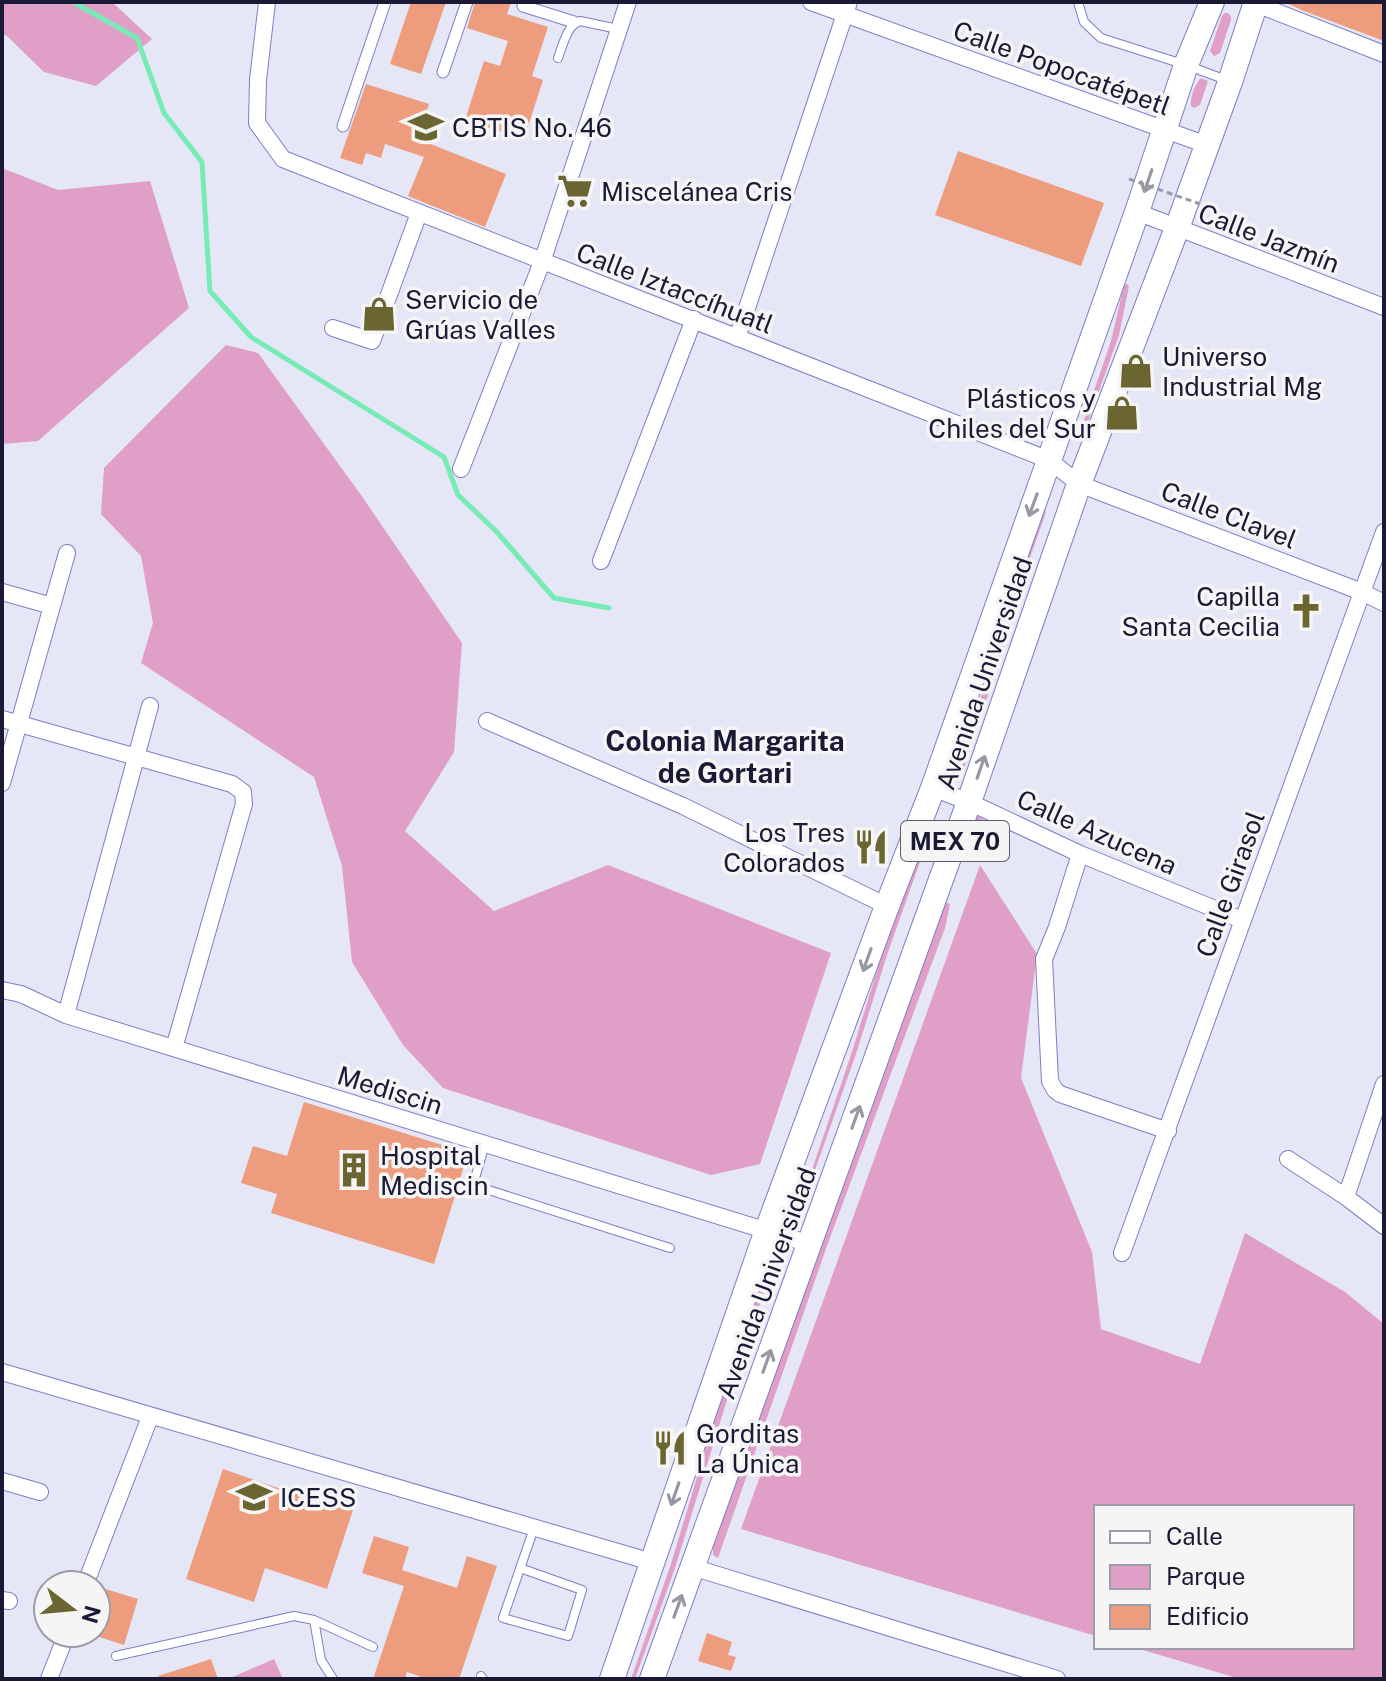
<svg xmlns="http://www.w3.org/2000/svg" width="1386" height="1681" font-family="'Public Sans',sans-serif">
<rect width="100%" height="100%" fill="#e5e6f6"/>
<path fill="#e09fc7" d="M2 2H112L152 39 96 86 44 72 7 36 2 34Z
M1225 13H1228L1231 16V20L1220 53 1214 56 1210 51 1222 16Z
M1201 78 1208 81 1200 105 1194 108 1191 106C1190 97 1195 84 1201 78Z
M2 168 58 190 150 181 189 308 38 441 2 444Z
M1127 284 1129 286 1119 335 1085 430 1082 426 1111 341 1124 285Z
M226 345 258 353 361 495 462 643 454 752 405 831 494 911 608 865 831 953 760 1164 711 1175 443 1088 403 1045 352 962 342 866 314 777 141 663 153 623 141 556 101 514 104 468Z
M1045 505 1046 508 1045 515 1011 612 1003 649 963 771H960L958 767 995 653 1005 610Z
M977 816 983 819 981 832 970 860 964 838Z
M919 857 921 859 888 952 856 1054 802 1207 799 1208 851 1055 883 951 917 858Z
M980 865 1037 954 1021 1078 1092 1252 1101 1329 1200 1364 1245 1233 1345 1292 1384 1324V1679H1240L1133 1647H1352V1507H1096V1636L741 1529Z
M945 902 950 904 945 928 828 1243 718 1558 713 1555V1544Z
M774 1249H777L778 1252 732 1384 675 1568 635 1679H631L671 1564 720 1400Z
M274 1659 283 1679H228Z"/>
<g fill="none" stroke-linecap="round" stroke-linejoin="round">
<path stroke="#77ebb6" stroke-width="5" d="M73 2 137 38 164 113 202 162 210 291 251 337 444 457 458 495 496 531 554 598 609 608"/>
</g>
<path fill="#ed9d7d" d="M411 2H446L421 74 390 64Z
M475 2H511L507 14 548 27 532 76 543 80 524 139 465 120 484 61 500 66 508 41 467 28Z
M1284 2H1384V41L1304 11Z
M366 84 429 104 418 139 506 174 485 227 408 196 424 157 385 144 381 158 366 153 362 165 340 158Z
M958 151 1104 203 1081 266 935 215Z
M304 1102 468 1153 434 1264 271 1213 277 1194 241 1183 253 1146 287 1156Z
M223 1469 295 1494 296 1491 353 1510 327 1589 265 1568 254 1602 186 1579Z
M374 1536 409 1547 402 1570 457 1588 467 1556 497 1566 459 1679H427L407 1672 405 1679H373L404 1586 362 1573Z
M96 1586 138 1599 124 1645 96 1636Z
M707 1633 732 1642 728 1655 736 1657 731 1671 698 1661Z
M211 1659 218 1679H158V1676Z"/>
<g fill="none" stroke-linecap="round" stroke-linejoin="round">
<g stroke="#7d7ec4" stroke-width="10">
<path id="service" d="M1078 2 1084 22 1101 38 1186 65 1229 81
M558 58C563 45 567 25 580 21L618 29
M485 1144 473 1185 670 1248
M520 1568 582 1590 568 1636 503 1618 534 1528
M314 1620 321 1660 333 1679
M116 1656 294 1616 314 1620 373 1647
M481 1676 483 1679"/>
</g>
<g stroke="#7d7ec4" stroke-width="13">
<path id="pedestrian" d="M525 2 523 6 574 22
M443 72 467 2
M343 126 385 2"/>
</g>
<g stroke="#7d7ec4" stroke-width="18">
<path id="minor" d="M267 2 258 80 257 123 283 159 1049 460 1079 484 1362 592 1384 603
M811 2 1207 145
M1251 2 1384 54
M1137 212 1384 307
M333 328 372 341 419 213
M737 338 849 2
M461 469 542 262 628 2
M601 561 694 319
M2 592 52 606
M2 719 232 784 243 792 244 804 174 1048
M487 721 683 806 887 906
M2 783 67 553
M933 788 969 802 1080 854 1242 920
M1080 854 1057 927 1044 959 1050 1081 1055 1090 1060 1094 1168 1131
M2 990 21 994 66 1015 810 1244
M66 1015 150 706
M1288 1159 1346 1197 1384 1226
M1346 1197 1384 1084
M1122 1253 1384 532
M2 1372 652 1562
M2 1481 40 1492
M692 1567 1057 1679
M85 1585 150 1417
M2 1600 9 1601
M49 1679 67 1633"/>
</g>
<g stroke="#7d7ec4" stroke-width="26">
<path id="primary" d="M612 1679 767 1230 887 906 933 788 1137 212 1186 65 1212 2
M652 1679 969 802 1079 484 1177 228 1230 82 1256 2"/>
</g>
<use href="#service" stroke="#fff" stroke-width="8"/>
<use href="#pedestrian" stroke="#fff" stroke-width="11"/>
<use href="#minor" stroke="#fff" stroke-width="16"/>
<use href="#primary" stroke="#fff" stroke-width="24"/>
<path stroke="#9a9baf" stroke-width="3" stroke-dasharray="6 4" stroke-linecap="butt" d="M1129 179 1200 204"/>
</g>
<defs><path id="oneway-shaft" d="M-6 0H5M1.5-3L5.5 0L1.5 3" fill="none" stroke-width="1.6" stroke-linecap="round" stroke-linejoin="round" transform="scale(2)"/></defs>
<g stroke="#9898a5">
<use href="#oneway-shaft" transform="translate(1148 181) rotate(109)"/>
<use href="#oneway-shaft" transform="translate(1033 505) rotate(110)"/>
<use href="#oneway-shaft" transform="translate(981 767) rotate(-71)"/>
<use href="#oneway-shaft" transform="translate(867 960) rotate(110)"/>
<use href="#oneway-shaft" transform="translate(856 1117) rotate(-70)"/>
<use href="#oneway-shaft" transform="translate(767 1361) rotate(-70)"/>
<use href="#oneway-shaft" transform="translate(675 1494) rotate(109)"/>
<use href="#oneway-shaft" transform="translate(678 1606) rotate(-70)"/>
</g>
<defs>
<g id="university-bare" transform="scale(2.76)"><path d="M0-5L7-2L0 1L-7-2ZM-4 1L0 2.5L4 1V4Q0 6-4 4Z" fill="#6b6531" stroke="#f5f5f5" stroke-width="2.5" paint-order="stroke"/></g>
<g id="supermarket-bare" transform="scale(2.76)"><path d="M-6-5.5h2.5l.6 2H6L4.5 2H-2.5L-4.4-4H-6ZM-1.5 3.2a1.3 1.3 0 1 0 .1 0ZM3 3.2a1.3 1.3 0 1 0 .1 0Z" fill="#6b6531" stroke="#f5f5f5" stroke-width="2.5" paint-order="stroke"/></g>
<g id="shop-bare" transform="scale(2.76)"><path d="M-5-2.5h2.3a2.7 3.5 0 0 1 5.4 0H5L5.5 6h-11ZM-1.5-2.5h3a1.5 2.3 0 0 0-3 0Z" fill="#6b6531" stroke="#f5f5f5" stroke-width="2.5" paint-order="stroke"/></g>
<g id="church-bare" transform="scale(2.76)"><path d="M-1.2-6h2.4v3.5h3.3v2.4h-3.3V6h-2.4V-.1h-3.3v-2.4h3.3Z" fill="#6b6531" stroke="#f5f5f5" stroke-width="2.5" paint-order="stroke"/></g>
<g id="restaurant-bare" transform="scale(2.76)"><path d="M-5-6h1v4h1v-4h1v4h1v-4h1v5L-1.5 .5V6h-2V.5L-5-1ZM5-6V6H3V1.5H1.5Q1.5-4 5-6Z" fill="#6b6531" stroke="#f5f5f5" stroke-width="2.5" paint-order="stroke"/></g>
<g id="building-bare" transform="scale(2.76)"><path d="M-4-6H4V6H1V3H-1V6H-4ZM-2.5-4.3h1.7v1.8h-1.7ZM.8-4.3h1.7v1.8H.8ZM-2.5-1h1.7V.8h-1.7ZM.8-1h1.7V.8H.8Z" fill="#6b6531" stroke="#f5f5f5" stroke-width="2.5" paint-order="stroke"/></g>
</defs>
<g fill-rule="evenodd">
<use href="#university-bare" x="426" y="127"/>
<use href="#supermarket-bare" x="575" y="191"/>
<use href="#shop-bare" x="379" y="314"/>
<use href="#shop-bare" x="1136" y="371"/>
<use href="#shop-bare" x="1122" y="413"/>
<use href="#church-bare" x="1306" y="611"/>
<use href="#restaurant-bare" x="871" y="847"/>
<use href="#building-bare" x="354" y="1170"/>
<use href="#restaurant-bare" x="670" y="1448"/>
<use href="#university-bare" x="254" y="1497"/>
</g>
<g text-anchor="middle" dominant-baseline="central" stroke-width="7" stroke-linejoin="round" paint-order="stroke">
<rect fill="#f5f5f5" stroke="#5c5c6f" stroke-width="2" x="901" y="821" width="108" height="40" rx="6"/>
<g font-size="24" font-weight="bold" fill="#1a1a36">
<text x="955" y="841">MEX 70</text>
</g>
<g font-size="26" fill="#1a1a36" stroke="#f5f5f5">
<text transform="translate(1062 68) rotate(20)">Calle Popocatépetl</text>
<text transform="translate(1269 238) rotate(21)">Calle Jazmín</text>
<text transform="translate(675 288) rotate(21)">Calle Iztaccíhuatl</text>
<text transform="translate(1229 515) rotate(21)">Calle Clavel</text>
<text transform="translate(984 673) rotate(-71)">Avenida Universidad</text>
<text transform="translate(1097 832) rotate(24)">Calle Azucena</text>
<text transform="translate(1230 884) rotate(-70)">Calle Girasol</text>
<text transform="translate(390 1090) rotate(17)">Mediscin</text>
<text transform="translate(766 1283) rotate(-70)">Avenida Universidad</text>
</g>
<g font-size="26" fill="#1a1a36" stroke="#f5f5f5" text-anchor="start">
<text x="452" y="127">CBTIS No. 46</text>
<text x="601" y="191">Miscelánea Cris</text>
<text x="405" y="299">Servicio de<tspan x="405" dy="30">Grúas Valles</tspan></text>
<text x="1162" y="356">Universo<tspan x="1162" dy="30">Industrial Mg</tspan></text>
<text x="1096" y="398" text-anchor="end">Plásticos y<tspan x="1096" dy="30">Chiles del Sur</tspan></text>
<text x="1280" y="596" text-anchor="end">Capilla<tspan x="1280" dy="30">Santa Cecilia</tspan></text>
<text x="845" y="832" text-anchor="end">Los Tres<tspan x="845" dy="30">Colorados</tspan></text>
<text x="380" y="1155">Hospital<tspan x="380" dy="30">Mediscin</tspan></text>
<text x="696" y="1433">Gorditas<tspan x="696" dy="30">La Única</tspan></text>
<text x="280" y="1497">ICESS</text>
</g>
<g font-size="28" font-weight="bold" fill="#1a1a36" stroke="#f5f5f5">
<text x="725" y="740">Colonia Margarita<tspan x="725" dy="32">de Gortari</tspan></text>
</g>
</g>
<rect width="1386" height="1681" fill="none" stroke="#1a1a36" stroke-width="8"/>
<rect x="1094" y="1505" width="260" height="144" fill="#f5f5f5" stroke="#9d9da9" stroke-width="2"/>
<rect x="1110" y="1531" width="40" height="12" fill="#ffffff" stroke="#9d9da9" stroke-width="2"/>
<text x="1166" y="1545" font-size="24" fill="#1a1a36">Calle</text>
<rect x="1110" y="1565" width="40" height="24" fill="#e09fc7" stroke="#9d9da9" stroke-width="2"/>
<text x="1166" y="1585" font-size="24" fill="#1a1a36">Parque</text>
<rect x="1110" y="1605" width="40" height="24" fill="#ed9d7d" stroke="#9d9da9" stroke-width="2"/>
<text x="1166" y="1625" font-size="24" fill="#1a1a36">Edificio</text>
<g transform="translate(72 1609) rotate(106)"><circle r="38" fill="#f5f5f5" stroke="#9d9da9" stroke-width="2"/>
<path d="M0-6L14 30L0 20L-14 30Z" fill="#6b6531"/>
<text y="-12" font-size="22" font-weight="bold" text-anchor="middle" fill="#1a1a36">N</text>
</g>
</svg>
